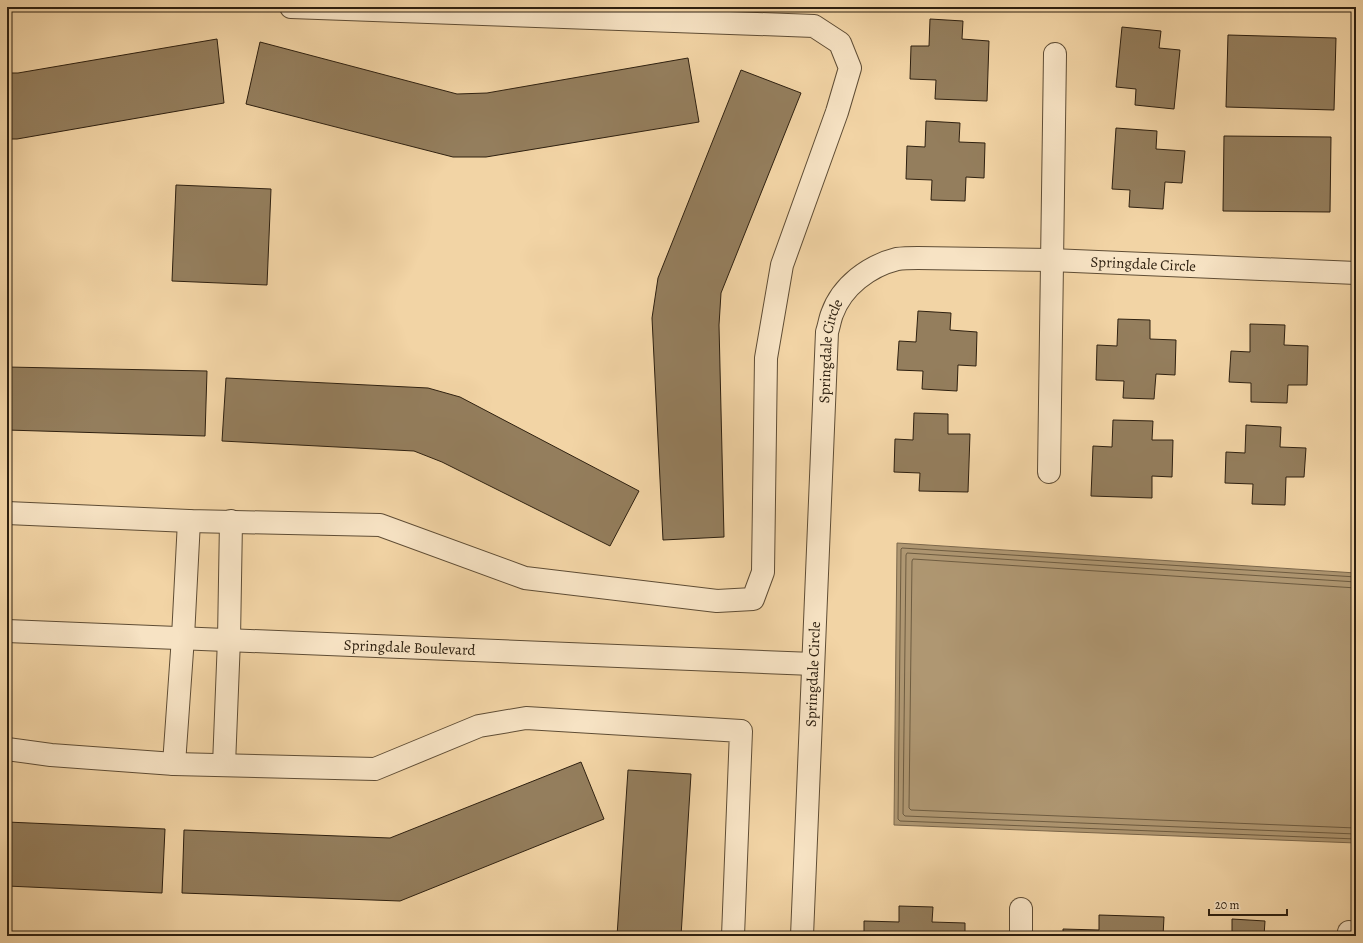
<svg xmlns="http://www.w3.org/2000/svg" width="1363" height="943" font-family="Alegreya,serif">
<rect width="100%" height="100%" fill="#f2d4a5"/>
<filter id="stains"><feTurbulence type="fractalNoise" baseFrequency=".005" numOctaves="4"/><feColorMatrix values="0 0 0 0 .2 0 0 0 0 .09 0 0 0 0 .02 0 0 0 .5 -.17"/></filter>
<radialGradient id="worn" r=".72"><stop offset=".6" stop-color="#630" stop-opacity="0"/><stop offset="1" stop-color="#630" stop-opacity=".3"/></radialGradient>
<path fill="#af9772" stroke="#7b674b" d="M897 543 1356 573V843L894 825Z"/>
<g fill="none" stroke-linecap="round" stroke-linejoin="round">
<path stroke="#6e5c41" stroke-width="1" d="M1356 577 902 548 901 549 898 819 900 821 1356 839
M1356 582 907 553 906 555 903 814 905 816 1356 834
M1356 588 913 559 912 561 909 808 911 810 1356 828"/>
</g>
<path fill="#947e5d" stroke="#2e2010" d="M930 19 963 21 962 39 989 41 987 101 935 99 936 80 910 79 911 46H929Z
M1122 27 1161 31 1159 48 1180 50 1174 109 1135 105 1136 89 1116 87Z
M1228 35 1336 38 1334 110 1226 107Z
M217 39 224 103 17 139H7V73H18Z
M260 42 457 94 487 93 688 58 699 122 486 157H453L246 104Z
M741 70 801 93 721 293 719 325 724 537 663 540 652 318 658 278Z
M926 121 960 123 959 142 985 143 984 178 966 177 965 201 931 200 932 180 906 179 907 146 925 147Z
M1116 128 1157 131 1156 149 1185 151 1182 183 1165 182 1163 209 1129 207 1130 190 1112 189Z
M1224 136 1331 137 1330 212 1223 211Z
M176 185 271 189 267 285 172 281Z
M918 311 951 313 950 330 977 332 976 366 958 365 957 391 922 389 923 371 897 370 899 341 916 342Z
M1118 319 1150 320V339L1176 340 1175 375 1156 374 1154 399 1123 398 1124 381 1096 380 1097 345 1117 346Z
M1250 324 1285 325 1284 345 1308 346 1307 385H1288L1287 403 1251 402V383L1229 382 1231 351 1250 352Z
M7 367 207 371 205 436 7 430Z
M226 378 428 388 460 397 639 491 610 546 442 462 414 451 222 441Z
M914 413 948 414V434H970L968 492 919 491 920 473 894 472 895 439 913 440Z
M1113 420 1153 421 1152 440H1173L1172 477 1152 476V498L1091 496 1093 446 1112 447Z
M1246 425 1281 427 1280 447 1306 448 1304 477H1286L1285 505 1252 504 1253 484 1225 483 1226 452 1245 453Z
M581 762 604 819 400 901 182 893 184 830 390 838Z
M628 770 691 774 681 936H617Z
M7 822 165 829 162 893 7 886Z
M899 906 933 907 932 922 965 923V936H864V921L899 922Z
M1099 915 1164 917 1163 936H1063V929L1099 930Z
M1232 919 1265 921 1264 936H1197V934L1232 936Z"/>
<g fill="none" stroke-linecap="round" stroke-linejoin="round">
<g stroke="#5f4d35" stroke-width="24">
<g id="minor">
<path d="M1049 472 1055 54"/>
<path d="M7 513 189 521 380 525 525 578 717 601 753 599 763 572 766 358 782 265 837 112 850 68 840 43 814 26 291 7"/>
<path id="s1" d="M7 631 813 664"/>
<path d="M7 749 51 755 174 764 375 769 479 726 526 718 741 731 733 936"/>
<path d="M174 764 183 637 189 521"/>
<path d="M224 765 229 639 231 521"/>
<path id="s2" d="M802 936 827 332C829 326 830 319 832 314 842 286 869 266 897 259 904 258 911 258 918 258L1051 260 1356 273"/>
<path d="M1021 936V909"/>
<path d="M1349 936V932"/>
</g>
</g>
<use href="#minor" stroke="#f7e3c4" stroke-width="22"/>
</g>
<g text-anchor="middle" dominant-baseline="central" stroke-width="4" stroke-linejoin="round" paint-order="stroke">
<g font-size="15" fill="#2e2010" stroke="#f7e3c4">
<text stroke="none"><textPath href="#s2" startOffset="958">Springdale Circle</textPath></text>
<text stroke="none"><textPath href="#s2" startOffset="586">Springdale Circle</textPath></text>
<text stroke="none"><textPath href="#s1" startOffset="403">Springdale Boulevard</textPath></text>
<text stroke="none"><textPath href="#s2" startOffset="262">Springdale Circle</textPath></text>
</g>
</g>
<rect width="1363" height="943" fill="none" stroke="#f2d4a5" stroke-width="24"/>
<rect x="8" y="8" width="1347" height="927" fill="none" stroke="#2e2010" stroke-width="2"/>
<rect x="12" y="12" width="1339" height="919" fill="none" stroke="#2e2010"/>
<path d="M1209 909v6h78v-6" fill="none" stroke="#2e2010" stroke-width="2"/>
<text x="1215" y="909" font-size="12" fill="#2e2010" stroke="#f7e3c4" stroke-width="3" paint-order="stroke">20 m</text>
<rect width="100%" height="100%" filter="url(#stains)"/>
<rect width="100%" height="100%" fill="url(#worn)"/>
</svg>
